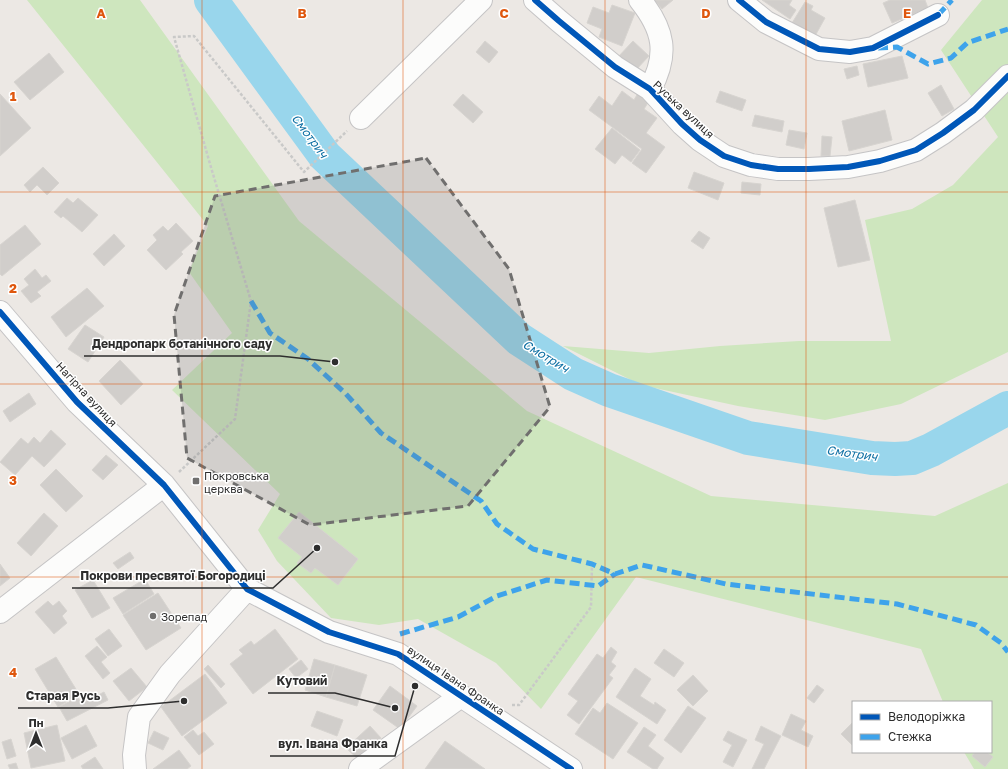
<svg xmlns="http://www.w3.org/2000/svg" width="1008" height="769" font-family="'Golos Text',sans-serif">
<rect width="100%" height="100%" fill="#ece8e4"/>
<path fill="#cee6be" d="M27 0H140L299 221 527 411 711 496 935 516 1008 483V769H974L964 752H991V702H943L921 649 636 577 541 709 496 663 418 619 379 625 331 618 277 561 258 530 280 494 172 390 232 333 189 272 208 226Z
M982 0H1008V352L901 404 825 420 738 406 641 385 563 346 649 353 720 346 799 341H891L865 220 912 209 953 185 998 137 941 50Z"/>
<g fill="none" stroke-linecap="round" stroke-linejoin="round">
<path stroke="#99d6ec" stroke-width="34" d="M211 0 325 156 519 339 573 374 609 390 748 438 872 458 895 459 912 458 931 450 1008 408"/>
</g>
<path fill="#d1cecb" stroke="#d7d4d0" d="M654 0H673L662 9Z
M762 0H792L789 5 796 10 790 19Z
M890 0H925L928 8 892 23 883 3Z
M805 2 813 6 811 10 825 18 815 36 792 23Z
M612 5 635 13 622 46 599 37 602 29 587 23 593 7 609 13Z
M485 41 498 52 489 63 476 52Z
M633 41 649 56 634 72 618 57Z
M49 53 64 72 30 100 14 82Z
M902 56 908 78 868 87 863 64Z
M857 66 859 75 847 79 844 69Z
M941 85 954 109 942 116 928 93Z
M622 91 634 100 638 93 649 101 644 109 657 118 646 133 665 147 646 173 632 163 642 149 589 110 599 96 612 106Z
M720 91 746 100 742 111 716 102Z
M0 94 31 128 0 156Z
M463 94 483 112 473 123 453 105Z
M885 110 892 140 849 151 842 121Z
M755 115 784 121 782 132 752 126Z
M612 128 640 150 631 162 622 155 615 164 595 149Z
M789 130 807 133 804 149 786 145Z
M822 136 832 137 830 156H821Z
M43 167 59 183 47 195 37 185 30 192 24 185Z
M694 172 724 183 718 200 688 188Z
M742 182 761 184 760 195 741 193Z
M67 198 73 203 78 198 98 215 82 232 63 216 61 218 54 212Z
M855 200 870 260 838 267 824 208Z
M176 223 193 241 181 252 183 254 166 270 147 250 157 240 153 235 163 226 168 231Z
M25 225 41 244 2 276 0 274V245Z
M699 231 710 238 703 249 691 241Z
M114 234 125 246 104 266 93 254Z
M35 269 42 278 46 275 51 281 37 292 41 296 31 303 21 291 29 285 24 279Z
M87 288 104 306 66 337 51 317Z
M85 325 104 337 88 362 68 349Z
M120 360 143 384 121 405 99 381Z
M29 393 36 404 10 422 3 411Z
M51 430 66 444 44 467 32 456 15 475 0 462 21 438 28 444 34 437 40 443Z
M106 455 118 465 103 480 92 470Z
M56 469 83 496 66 512 40 485Z
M299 512 358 559 338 585 315 568 311 573 297 563 302 557 278 538Z
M44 513 58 526 31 556 17 543Z
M130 552 134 558 118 569 113 563Z
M0 564 10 578 0 586Z
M145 579 154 594 123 614 113 598Z
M93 580 110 608 92 618 75 590Z
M158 593 181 628 146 650 123 615Z
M48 601 53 606 59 601 67 611 62 616 67 623 54 634 35 612Z
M109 629 122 646 108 656 95 639Z
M275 629 298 659 253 694 230 664 243 654 239 650 251 641 254 645Z
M97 646 107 657 101 662 110 673 103 679 85 656Z
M611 647 617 652 611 662 616 666 609 675 613 678 579 724 567 715 578 701 568 694 597 654 603 658Z
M664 649 684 663 674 677 654 663Z
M56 657 79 694 58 707 35 669Z
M314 659 335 665 326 697 305 690Z
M301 660 308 669 296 678 289 669Z
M208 665 225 684 221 688 204 669Z
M335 665 367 675 357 706 326 697Z
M131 668 147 687 129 701 113 681Z
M635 668 651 679 640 696 654 705 655 702 666 710 657 724 616 697Z
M205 674 227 703 182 736 161 707Z
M693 675 708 691 693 706 677 690Z
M817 685 824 690 814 703 807 698Z
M390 686 417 706 400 729 373 710Z
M104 692 108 700 67 721 59 707 78 697 81 704Z
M607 703 638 723 613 759 575 734 593 708 600 713Z
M688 706 706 718 681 753 664 740Z
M317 711 343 720 337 736 311 726Z
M791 714 806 721 801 730 813 736 808 747 782 735Z
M853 722V744L852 745 841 734Z
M57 725 65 761 31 768 24 733Z
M86 725 97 746 72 759 61 738Z
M370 726 381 738 358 759 346 748Z
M761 726 781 736 764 769H752L764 744 755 740Z
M644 727 656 735 648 746 664 758 657 769H653L627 752Z
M193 730 198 736 204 732 214 744 199 755 184 737Z
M154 731 169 738 163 750 148 743Z
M728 731 747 740 733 767 723 762 732 745 723 740Z
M11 739 16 756 7 759 2 742Z
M445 741 485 769H425Z
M179 750 191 766 187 769H153Z
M975 752H987L993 757 985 767 972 756Z
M95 757 103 769H83L81 766Z
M16 763 18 769H10L8 765Z"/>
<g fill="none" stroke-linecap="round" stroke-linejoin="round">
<g stroke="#c5c4c5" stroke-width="24">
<path id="minor" d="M535 0 559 21 615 67 650 89 682 124 700 140 724 156 751 165 778 169H809L848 167 880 161 916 150 943 133 974 110 1008 76
M640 0C664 30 669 54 650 89
M739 0 766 22 819 49 850 52 873 48 938 15
M361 118 481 0
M0 312 77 402 164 485 247 589 329 632 398 654 571 769
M0 612 164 485
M135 769 134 755 139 717 170 674 247 589
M360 769 461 696"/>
</g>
<path stroke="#c9c9c8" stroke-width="2.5" stroke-dasharray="3 2" stroke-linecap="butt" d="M179 472 235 419 251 301 210 164 174 37 194 36 304 172 347 131
M512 705H519L591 607 592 564"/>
<use href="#minor" stroke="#fcfcfb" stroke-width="22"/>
<path stroke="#3ea3eb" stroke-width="5" stroke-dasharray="10 5" stroke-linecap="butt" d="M938 15 952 0
M878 48 897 47 928 64 951 58 967 43 1008 29
M251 301 270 333 308 359 346 394 381 433 481 501 497 524 533 549 592 564 615 574 642 565 726 584 897 604 976 625 1001 643 1008 652
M400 634 458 617 497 596 547 580 598 586 615 574"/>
<g stroke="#fff" stroke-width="8">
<path id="cycleway" d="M535 0 559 21 615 67 650 89 682 124 700 140 724 156 751 165 778 169H809L848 167 880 161 916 150 943 133 974 110 1008 76
M739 0 766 22 819 49 850 52 873 48 938 15
M0 312 77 402 164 485 247 589 329 632 398 654 571 769"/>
</g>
<use href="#cycleway" stroke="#0057b8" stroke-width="6"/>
</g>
<path fill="#706f6e" fill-opacity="0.2" stroke="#706f6e" stroke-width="3" stroke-dasharray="8 5" stroke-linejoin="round" d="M426 158 509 269 550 407 468 506 310 525 187 458 174 315 215 196Z"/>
<path fill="none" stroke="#df570e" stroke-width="1" stroke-opacity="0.55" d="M202 0V769M403 0V769M605 0V769M806 0V769M0 192H1008M0 384H1008M0 577H1008"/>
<g fill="#706f6e" stroke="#fff" stroke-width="1.5">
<rect x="192" y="477" width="8" height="8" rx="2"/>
<circle cx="153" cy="616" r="4"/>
</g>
<g text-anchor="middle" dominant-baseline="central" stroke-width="3" stroke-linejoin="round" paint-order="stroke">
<g font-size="11" fill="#2e2e2e" stroke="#fff">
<text transform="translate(684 109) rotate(43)">Руська вулиця</text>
<text transform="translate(87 394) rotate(47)">Нагірна вулиця</text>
<text transform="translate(456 680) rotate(34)">вулиця Івана Франка</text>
</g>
<g font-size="11" fill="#2e2e2e" stroke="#fff" text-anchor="start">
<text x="204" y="475">Покровська<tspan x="204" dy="13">церква</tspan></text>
<text x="161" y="616">Зорепад</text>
</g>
<g font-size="12" font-style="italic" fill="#0d6fa3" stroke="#fff">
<text transform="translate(310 136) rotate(53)">Смотрич</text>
<text transform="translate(546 356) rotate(31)">Смотрич</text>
<text transform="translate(852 453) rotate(8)">Смотрич</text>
</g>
</g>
<g font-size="13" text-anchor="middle" font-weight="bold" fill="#df570e" stroke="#fff" stroke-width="3" stroke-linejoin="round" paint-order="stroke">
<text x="101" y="18">A</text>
<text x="302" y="18">B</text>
<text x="504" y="18">C</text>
<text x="706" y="18">D</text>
<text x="907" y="18">E</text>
<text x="13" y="101">1</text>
<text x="13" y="293">2</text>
<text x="13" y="485">3</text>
<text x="13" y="677">4</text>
</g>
<path fill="none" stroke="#2e2e2e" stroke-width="1.5" d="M335 362L280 356H84M317 548L273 588H72M395 708L335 693H268M184 701L108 708H18M415 686L395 756H270"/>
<g fill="#2e2e2e" stroke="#fff" stroke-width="1.5">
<circle cx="335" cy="362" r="4"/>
<circle cx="317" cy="548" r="4"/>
<circle cx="395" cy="708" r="4"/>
<circle cx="184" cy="701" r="4"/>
<circle cx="415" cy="686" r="4"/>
</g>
<g font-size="12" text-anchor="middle" font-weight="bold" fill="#2e2e2e" stroke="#fff" stroke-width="3" stroke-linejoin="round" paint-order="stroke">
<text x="182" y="348">Дендропарк ботанічного саду</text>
<text x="173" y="580">Покрови пресвятої Богородиці</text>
<text x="302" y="685">Кутовий</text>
<text x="63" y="700">Старая Русь</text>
<text x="333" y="748">вул. Івана Франка</text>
</g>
<rect x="852" y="701" width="140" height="52" fill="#ffffff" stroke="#ababab"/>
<rect x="860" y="714" width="20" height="6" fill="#0057b8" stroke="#ababab"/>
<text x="888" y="721" font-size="12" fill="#2e2e2e">Велодоріжка</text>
<rect x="860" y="734" width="20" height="6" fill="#3ea3eb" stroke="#ababab"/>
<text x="888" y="741" font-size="12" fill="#2e2e2e">Стежка</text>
<g transform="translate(36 733)" stroke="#ffffff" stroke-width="3" paint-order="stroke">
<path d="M0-3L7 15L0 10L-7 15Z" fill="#2e2e2e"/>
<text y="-6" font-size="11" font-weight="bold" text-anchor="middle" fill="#2e2e2e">Пн</text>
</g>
</svg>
